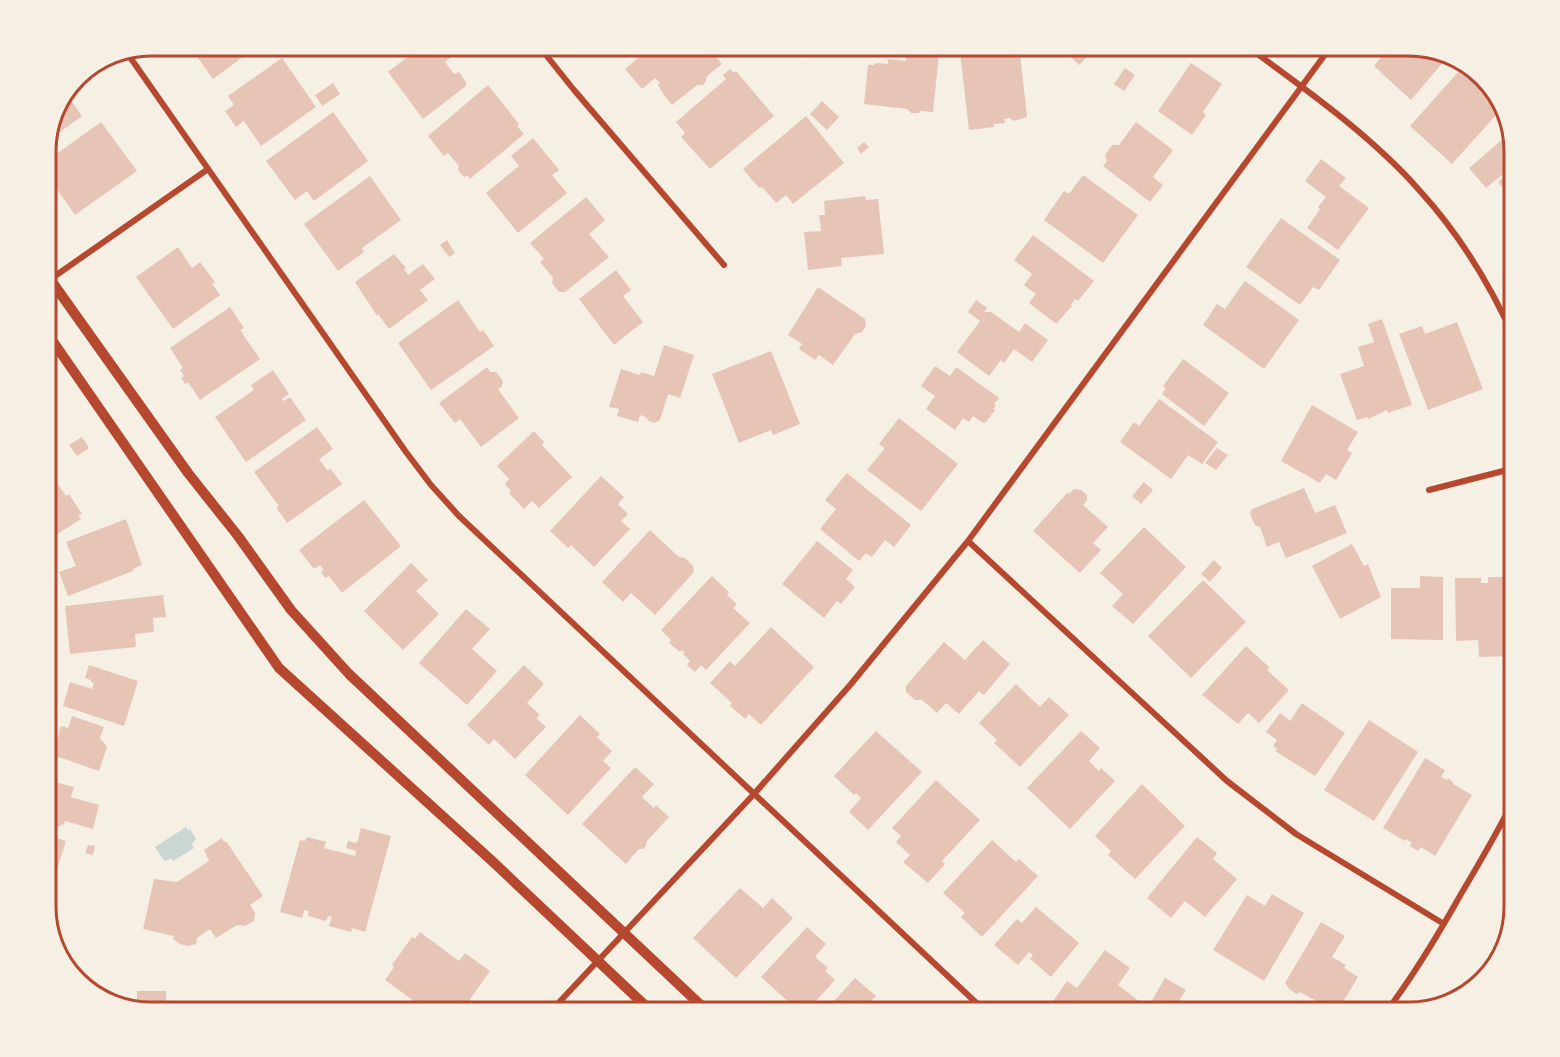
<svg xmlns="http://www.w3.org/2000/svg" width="1560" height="1057" font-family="Manrope,sans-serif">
<rect width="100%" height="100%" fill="#f6efe4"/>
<path fill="#c9d6d2" d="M186 827 188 830 190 829 196 839 192 844 194 848 173 861 171 858 166 861 163 859 155 847Z"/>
<path fill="#e6c5b7" d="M189 45H259L213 79Z
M423 45H459L462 49 445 62 454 74 459 72 466 82V86L423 119 388 72Z
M620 45H634L626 52Z
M654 45H720L712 52 722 64 707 76 706 81 703 85H697L672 105 664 95 658 85 660 83 655 78 642 89 625 69Z
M796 45H835L801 58Z
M907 45H940L933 112 920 111 919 113H911L907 109 864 104 868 65H873L877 63 888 64V59L906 61Z
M1019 45 1027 117 1013 121 1010 118 1004 119 1005 123 994 124V127L969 130 960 52Z
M1058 45H1095L1096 47 1079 65Z
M1391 45H1410L1438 54 1445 60 1411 100 1374 66Z
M282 58 316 107 261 146 244 121 236 127 225 111 234 105 228 96Z
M1465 62 1469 63 1505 105 1452 164 1410 126 1459 71 1457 70Z
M1191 63 1222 84 1203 112 1206 115 1192 135 1158 111Z
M1125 68 1135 75 1124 91 1114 84Z
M730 69 734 73 736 71 774 116 710 169 681 137 685 133 676 122 726 79 723 75Z
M333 83 340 94 322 106 315 95Z
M488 85 519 124 517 126 524 134 470 179 468 176 464 177 458 170 459 166 448 153 444 156 428 136Z
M67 95 82 116 46 142 57 118Z
M822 101 839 117 827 130 810 114Z
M333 112 368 161 314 201 307 191 295 200 266 161Z
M806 116 844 163 793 204 786 195 776 203 762 187 759 188 743 169Z
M101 122 137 171 75 215 56 188 53 191 45 181V162Z
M1136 122 1173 150 1153 177 1163 185 1150 202 1103 166 1107 161 1105 155 1112 145H1119Z
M1511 132 1515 150V202L1498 182 1504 177 1502 175 1486 188 1469 168Z
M533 138 559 170 552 175 567 193 518 233 486 193 519 166 511 156Z
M864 142 869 147 861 154 857 148Z
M1321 159 1346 178 1339 186 1369 208 1338 250 1307 228 1320 209 1318 207 1326 197 1305 181Z
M1083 175 1138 215 1103 263 1044 220 1064 191 1069 194Z
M370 176 401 220 362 248 364 252 338 271 304 224Z
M865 196 866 200 878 199 884 254 841 258 842 266 808 270 804 232 821 231 819 215H825L824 201Z
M586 197 605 220 589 234 609 257 565 292H559L552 283 553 278 540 262 544 259 530 243Z
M1281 218 1340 260 1319 290 1313 287 1300 305 1246 267Z
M1033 235 1094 281 1078 301 1075 299 1071 305 1072 306 1057 323H1055L1029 303 1036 294 1024 285 1032 274 1014 260Z
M447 240 455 253 449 257 440 245Z
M178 247 192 268 200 262 215 282 212 284 220 295 173 329 136 277Z
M394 254 406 268 404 269 408 275 423 264 435 279 420 290 428 300 389 329 378 314 377 316 355 282Z
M616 270 631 290 623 296 643 322 614 345 579 299Z
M1245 281 1299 320 1264 369 1203 325 1217 304 1225 309Z
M818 287 865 319 866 326 862 332 855 334 833 365 819 355 815 360 799 349 802 344 788 335Z
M458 300 480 332 483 330 494 346 431 390 398 343Z
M976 300 987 308 984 312H991L1019 332 1025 323 1048 340 1032 362 1014 349 1004 363 1001 360 989 376 957 352 980 321 968 312Z
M230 307 244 328 240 330 260 359 200 400 188 382 185 384 181 378 184 376 180 370 183 368 170 348Z
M1382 319 1412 405 1388 413 1387 410 1368 419V417L1357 420 1340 374 1364 366 1358 347 1374 342 1368 324Z
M1457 322 1483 389 1428 410 1399 334 1422 326 1425 334Z
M664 345 694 355 680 398 668 394 660 420 654 423 649 421 646 417 640 415 638 422 617 416 619 409 609 407 621 369 640 375 641 372 654 376Z
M771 351 800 424 773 435 771 430 739 443 712 374Z
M1183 359 1229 393 1204 426 1162 394 1166 388 1163 386Z
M935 366 950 376 956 367 999 398 994 404 996 405 993 409 995 410 986 422 983 423 973 416 969 422 963 418 955 430 926 409 935 396 921 386Z
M487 367 490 372H496L503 381 502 386 498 389 519 418 481 447 460 419 455 423 439 403Z
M273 370 289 394 282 399 284 401 290 397 306 420 246 462 215 417 254 390 251 385Z
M1159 399 1218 442 1202 464 1188 455 1171 479 1120 442 1134 422 1139 426Z
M1312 405 1358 432 1347 450 1352 453 1336 480 1326 474 1320 483 1281 461Z
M899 418 958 464 921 511 867 470 885 448 879 444Z
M317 427 333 449 319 459 328 471 330 468 342 484 287 523 276 507 279 506 254 472Z
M534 431 544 442 542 445 572 477 539 508 532 501 524 509 509 493 511 491 505 484 509 479 497 466Z
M82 437 89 448 77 456 69 445Z
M1217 448 1228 455 1216 470 1205 463Z
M847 473 911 525 894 547 885 540 872 557 866 553 859 561 820 529 836 509 825 500Z
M601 476 624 497 618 504 628 514 621 521 630 529 594 567 571 545 568 548 550 531Z
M56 482 66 496 69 494 82 514 78 516 81 519 45 542V489Z
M1144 482 1153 490 1141 504 1132 496Z
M1304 488 1315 513 1335 505 1347 533 1286 558 1279 542 1267 547 1260 527 1255 525 1250 514 1252 509Z
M1074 489 1081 490 1087 495V500L1083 505 1108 527 1093 543 1101 550 1080 573 1033 531 1068 492 1069 494Z
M364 500 401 546 342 593 329 576 325 578 321 572 324 570 320 565 314 569 299 550Z
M126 519 142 565 133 569V571L68 596 59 572 76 566 66 542Z
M1144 527 1186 567 1133 624 1112 606 1123 594 1100 573Z
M650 530 679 557 685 558 693 566 694 572 655 615 631 593 623 602 602 582Z
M817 541 853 570 846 579 855 587 841 604 837 601 824 618 782 584Z
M1352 544 1364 566 1368 564 1381 597 1340 619 1312 566Z
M1214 560 1222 568 1210 582 1201 574Z
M411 563 428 580 416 591 439 614 403 650 364 611Z
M712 576 729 592 727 595 737 604 733 608 750 623 706 670 701 665 695 672 687 665 690 661 683 654 685 652 682 650 680 652 669 643 671 640 661 630Z
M1420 576 1443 577V640L1391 639V588H1420Z
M1488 577H1513L1514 656 1479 657 1478 640 1456 641 1455 578H1481V583H1488Z
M1203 580 1246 622 1191 678 1148 636Z
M163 595 166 617 153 618 154 632 135 634 136 647 70 654 65 606Z
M466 609 490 629 472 649 497 671 467 705 419 663Z
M771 627 814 667 761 725 749 714 745 719 730 706 732 703 710 683 730 661 735 666Z
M983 640 1010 664 984 695 979 691 959 714 946 703 937 713 922 700H915L906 692V686L944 642 965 660Z
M1246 646 1269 667 1267 670 1289 690 1259 723 1248 713 1238 724 1202 695Z
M89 665 138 681 124 726 63 706 70 682 92 689 94 683 91 682V680L85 678Z
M524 665 544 684 527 703 540 715 536 718 546 727 515 759 494 739 489 745 467 725Z
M1016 684 1040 707 1049 697 1069 715 1020 767 994 743 997 740 979 723Z
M1302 703 1345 733 1315 776 1275 751 1277 749 1273 746 1277 740 1266 732 1280 713 1290 721Z
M580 715 600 734 597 737 612 751 603 761 611 768 568 815 525 775Z
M72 716 104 727 100 738 107 747 99 771 53 755 61 726 68 728Z
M1369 720 1418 752 1374 821 1324 790Z
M876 731 922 772 868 830 849 812 861 798 856 793 854 795 834 776Z
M1081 731 1100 748 1089 761 1099 771 1101 768 1115 781 1070 829 1027 788Z
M1425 758 1445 770 1441 777 1447 780 1448 778 1453 782V784L1472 795 1435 856 1421 847 1418 851 1410 846 1412 843 1406 839 1405 841 1383 828Z
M635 767 654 784 642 797 654 808 656 805 669 817 647 841 646 846 643 849H639L626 864 582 824Z
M46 780 74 787 71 797 99 805 93 829 65 821 64 825 61 824 60 827 45 823Z
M936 780 980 820 942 861 945 864 928 883 903 862 910 855 896 842 901 836 892 828Z
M1142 784 1185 826 1135 879 1108 855 1111 851 1095 836Z
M361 828 391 836 365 932 352 928 351 932 329 926 332 917 328 916 326 921 308 916 309 911 304 910 302 918 280 912 300 840 305 841 307 837 326 842 324 848 355 856 356 851 346 848 348 841 357 843Z
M45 834 66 841 52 885 45 883Z
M1197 837 1217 853 1213 859 1237 879 1205 917 1185 901 1171 918 1147 898Z
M222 838 224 842 226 841 263 896 250 905 255 913 254 921 245 926 237 925 216 938 210 929 197 938 196 944 189 946 180 944 173 939 174 936 143 929 154 879 177 882 209 861 204 850Z
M992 840 1016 862 1019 859 1038 876 982 937 961 917 965 913 943 893Z
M88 845 95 846 93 855 85 853Z
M740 888 763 908 772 898 793 918 736 978 693 938Z
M45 890 57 894 48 922 45 913Z
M1272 894 1304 913 1264 981 1213 950 1247 895 1265 906Z
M1036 907 1079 943 1051 977 1030 959 1033 955 1029 952 1018 965 994 945 1017 919 1022 923Z
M1321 922 1345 936 1332 957 1346 965 1344 968 1358 977 1337 1012 1300 992 1297 994 1290 990 1285 983Z
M807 927 826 944 815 957 828 968 825 971 835 980 806 1012H800L761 977Z
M420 932 459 961 465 953 490 971 461 1012H429L426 1010 427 1008 422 1005 421 1006 385 980 394 967 392 965 412 937 415 939Z
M1501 949 1497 966 1486 975Z
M1105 950 1130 968 1118 985 1139 1001 1131 1012H1062L1051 1004 1067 981 1077 988Z
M855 978 876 996 872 1000 885 1012H824Z
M1165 978 1186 990 1179 1001 1198 1012H1145Z
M137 991H166V1012H150L115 1001 137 1000Z"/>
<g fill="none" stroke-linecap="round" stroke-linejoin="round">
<path stroke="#b5482f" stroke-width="6" d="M538 45 574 90 724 265
M1245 45C1304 88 1372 136 1420 191 1460 235 1491 286 1515 340
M125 50 406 452 431 485 459 516 986 1012
M45 283 208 169
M1429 490 1515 468
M968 541 1227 781 1296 834 1444 924
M550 1012 754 794 851 684 968 541 1332 45
M1386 1012C1414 975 1438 935 1461 894 1480 862 1499 830 1515 797"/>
<path stroke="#b5482f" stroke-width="10" d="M45 272 188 473 238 536 291 610 349 674 708 1012
M45 330 279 668 491 860 652 1012"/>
</g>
<path d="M0 0H1560V1057H0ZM151 56H1409A95 95 0 0 1 1504 151V907A95 95 0 0 1 1409 1002H151A95 95 0 0 1 56 907V151A95 95 0 0 1 151 56Z" fill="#f6efe4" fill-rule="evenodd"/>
<path fill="none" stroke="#b5482f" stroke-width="3" d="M151 56H1409A95 95 0 0 1 1504 151V907A95 95 0 0 1 1409 1002H151A95 95 0 0 1 56 907V151A95 95 0 0 1 151 56Z"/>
</svg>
